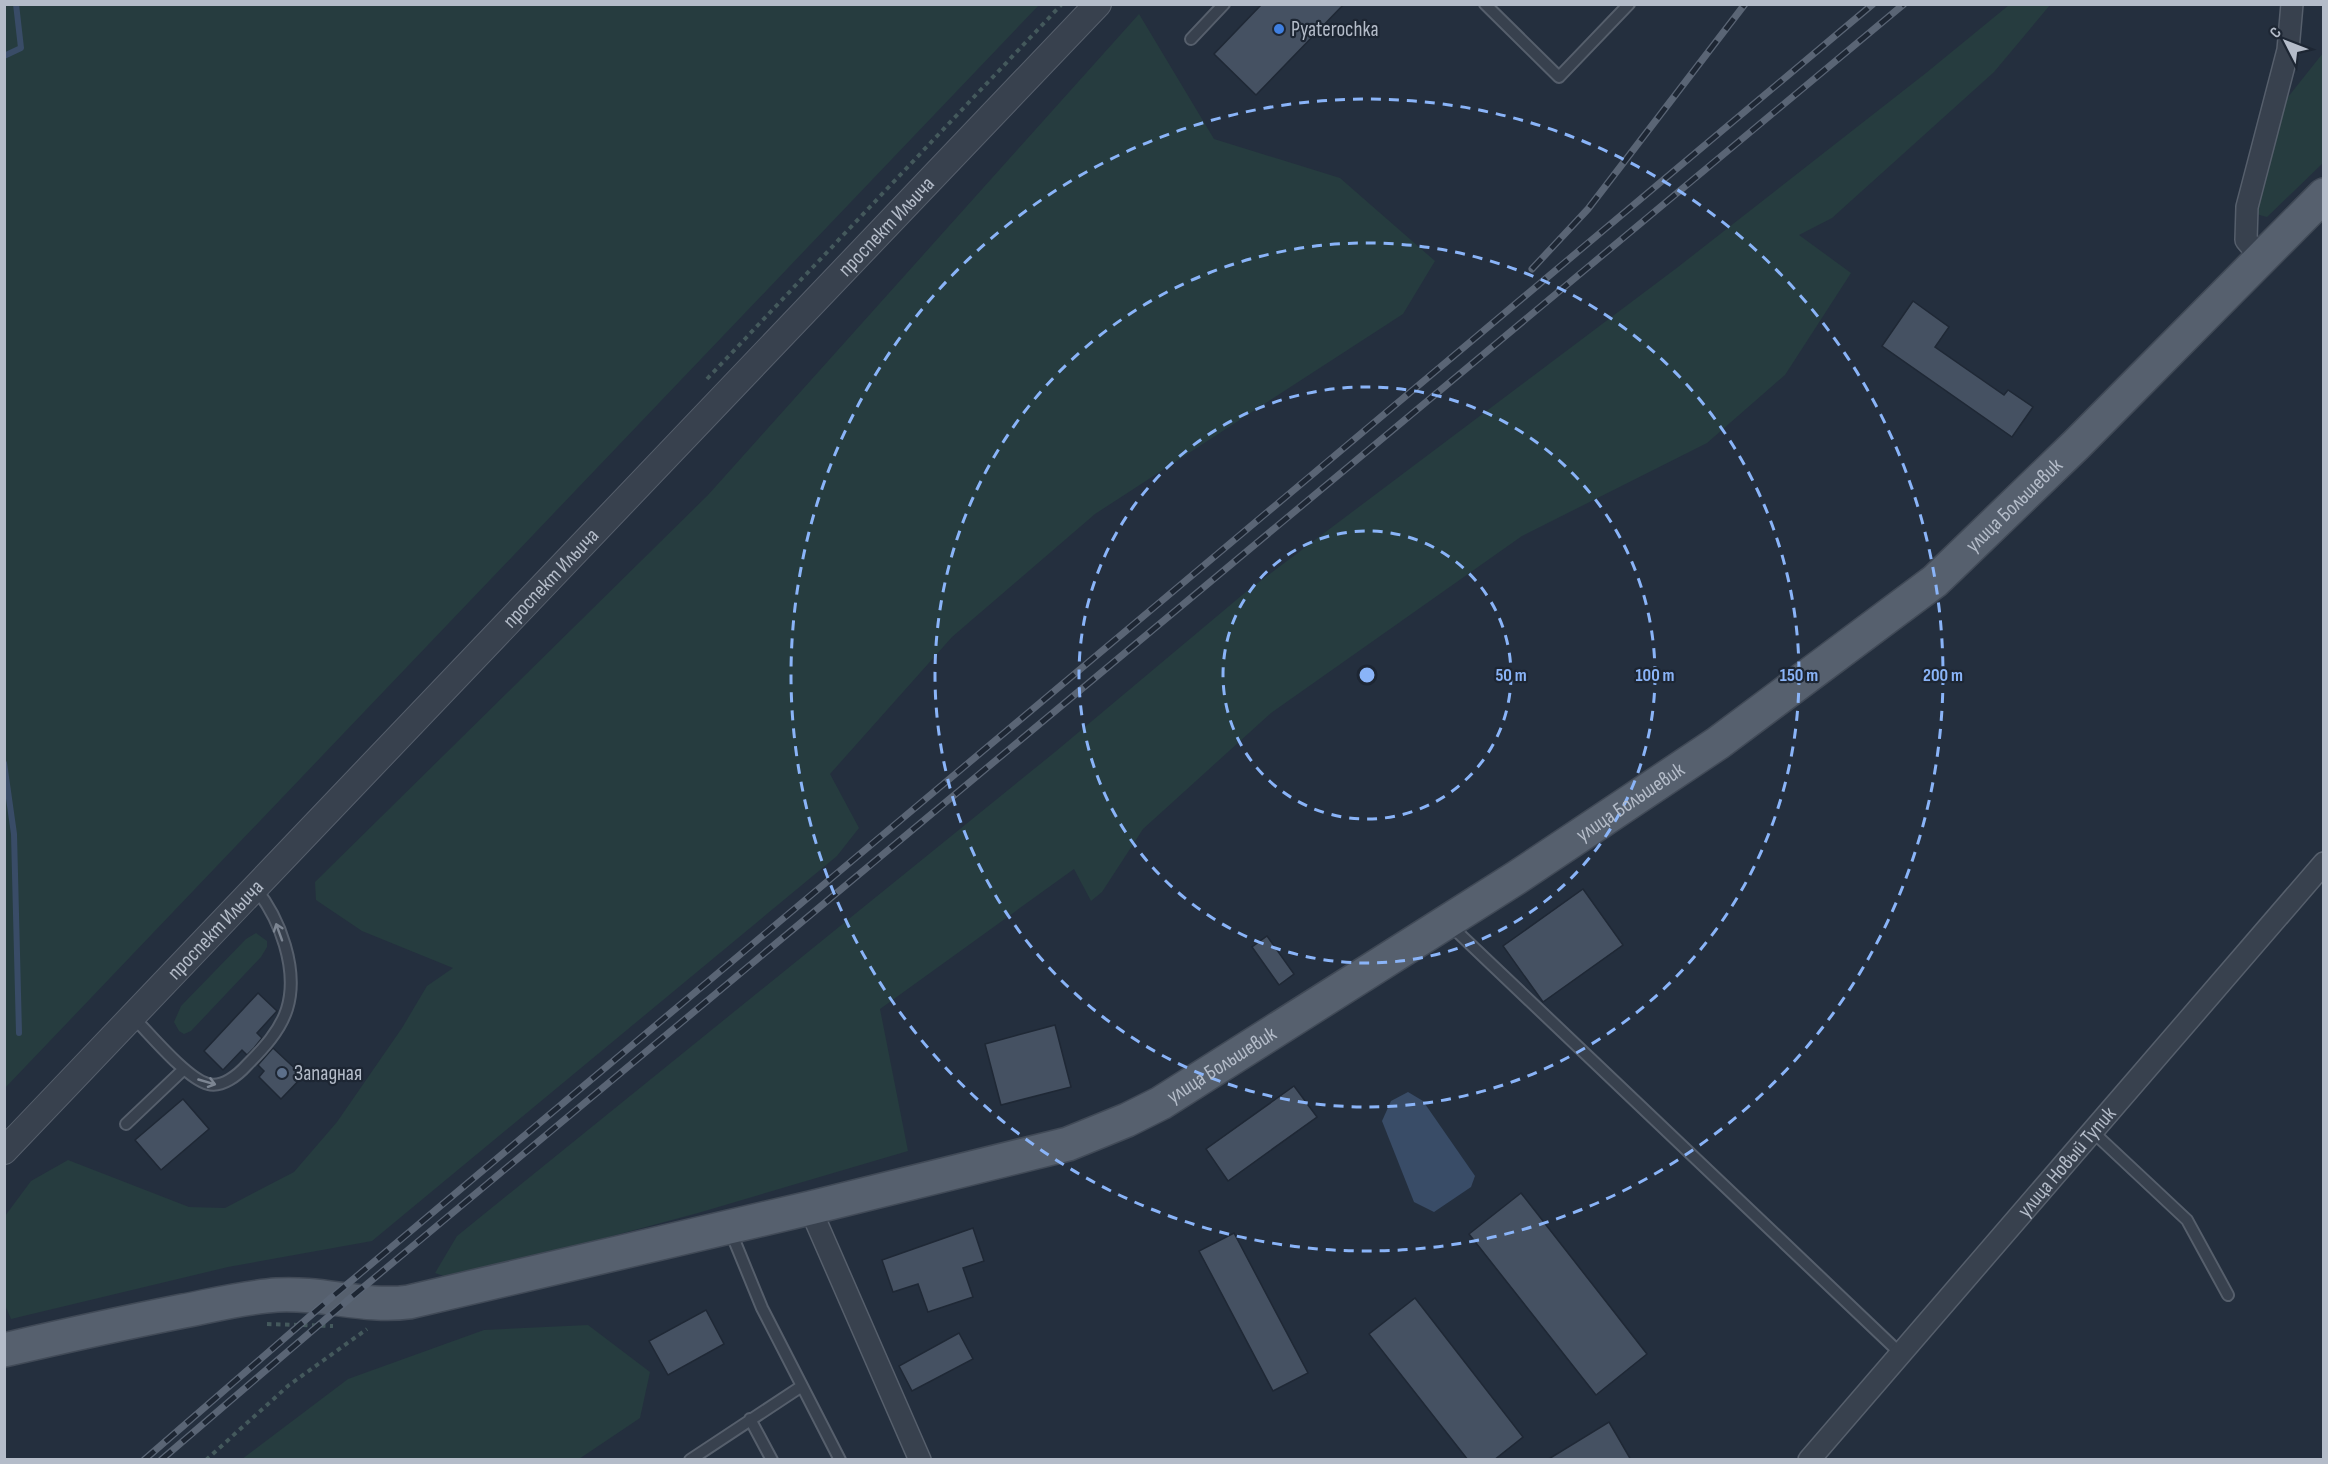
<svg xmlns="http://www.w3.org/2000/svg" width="2328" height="1464" font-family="'Sofia Sans Condensed',sans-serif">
<rect width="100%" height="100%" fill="#242f3e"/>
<path fill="#263c3f" d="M5 4 1039 5 5 1088 4 5Z
M2009 5H2050L1994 72 1832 218 1799 235 1851 273 1785 375 1707 443 1522 536 1271 713 1143 829 1102 892 1091 901 1074 869 880 1009 908 1151 698 1213 452 1279 435 1273 457 1236 1055 752 1247 591 1678 267 1926 73Z
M1139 14 1214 139 1340 178 1435 261 1403 314 1095 514 952 637 830 774 859 828 837 856 372 1241 228 1267 11 1319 5 1305V1216L31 1181 68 1160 189 1207 225 1208 294 1172 337 1122 402 1028 427 986 453 968 362 931 316 900 315 882 708 495Z
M2323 53V163L2267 217 2256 214 2276 112Z
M256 933 267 941V947L261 957 191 1031 184 1034 179 1031 174 1022 181 1006 246 939Z
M588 1325 650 1372 640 1418 579 1459H242L348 1379 484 1330Z"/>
<path fill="#394c67" d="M1408 1092 1423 1101 1475 1176 1471 1187 1434 1212 1414 1202 1382 1121 1391 1101Z"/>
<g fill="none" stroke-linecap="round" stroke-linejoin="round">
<path stroke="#394c67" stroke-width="6" d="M4 56 21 48 16 4
M4 763 14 834 19 1033"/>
</g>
<path fill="#455162" stroke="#1f2835" stroke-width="1.5" d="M1262 4H1344L1256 95 1214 54Z
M1913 301 1949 327 1935 347 2004 395 2008 390 2033 407 2012 437 1882 346Z
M1583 889 1623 945 1543 1002 1503 946Z
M1267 936 1294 974 1279 985 1252 947Z
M258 993 277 1011 257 1033 262 1038 254 1048 247 1055 242 1050 223 1070 204 1051Z
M1055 1025 1071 1087 1001 1105 985 1044Z
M273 1048 303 1076 281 1099 259 1077 264 1071 258 1065Z
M1294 1086 1317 1117 1228 1181 1206 1149Z
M183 1099 209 1129 161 1170 135 1140Z
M1521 1193 1647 1354 1596 1395 1469 1234Z
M973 1228 984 1261 963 1268 973 1297 928 1312 918 1284 893 1292 882 1260Z
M1234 1233 1308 1373 1273 1391 1199 1251Z
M1415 1298 1523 1437 1494 1460H1468L1369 1334Z
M706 1310 724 1344 668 1375 649 1341Z
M959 1333 973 1359 912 1391 899 1366Z
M1609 1422 1631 1460H1547Z"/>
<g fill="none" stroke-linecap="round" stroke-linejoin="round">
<g stroke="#565f6c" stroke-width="14">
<path id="service" d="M1485 4 1559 77 1629 4
M1191 39 1224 4
M1449 924 1901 1354
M133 1017C149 1033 187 1079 208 1084 222 1088 238 1075 247 1065 263 1049 280 1031 287 1009 299 970 280 918 255 888
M126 1124 184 1069
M2093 1132 2187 1220 2228 1295
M730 1230 762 1308 840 1460
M750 1419 772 1460
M690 1460 802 1386"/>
</g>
<g stroke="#565f6c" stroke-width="24">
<g id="minor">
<path d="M2261 258 2246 240 2247 207 2288 50 2292 4"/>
<path d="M810 1208 920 1460"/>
<path id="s1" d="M1809 1460 2324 863"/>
</g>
</g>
<g stroke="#565f6c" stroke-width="28">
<g id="tertiary">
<path id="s2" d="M4 1151 1098 4"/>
</g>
</g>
<g stroke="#414a57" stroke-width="36">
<g id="primary">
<path id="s3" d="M4 1350C64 1336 123 1323 183 1311 214 1305 246 1297 277 1295 322 1292 365 1308 409 1302L810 1208 1068 1144 1127 1120 1161 1103 1516 878 1718 743 1935 581 2077 444 2324 195"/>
</g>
</g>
<path stroke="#44595c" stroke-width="4" stroke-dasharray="4.5 4.5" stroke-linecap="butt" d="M707 379 1062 4
M267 1324 333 1326
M206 1460 289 1385 367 1329"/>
<use href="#service" stroke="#38414e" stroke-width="10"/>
<use href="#minor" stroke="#38414e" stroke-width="21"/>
<use href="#tertiary" stroke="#38414e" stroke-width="26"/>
<use href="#primary" stroke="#56606e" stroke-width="33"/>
<g stroke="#5a6575" stroke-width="7">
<path id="rail" d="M1532 269 1588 209 1745 4
M144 1460 332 1297 1873 4
M161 1460 348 1300 1904 4"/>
</g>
<use href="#rail" stroke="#1d2633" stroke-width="4.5" stroke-dasharray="14" stroke-linecap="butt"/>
</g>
<defs><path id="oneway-shaft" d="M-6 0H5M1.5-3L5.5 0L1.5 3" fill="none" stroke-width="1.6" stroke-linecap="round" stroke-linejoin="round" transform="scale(1.5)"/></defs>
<g stroke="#7c8592">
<use href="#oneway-shaft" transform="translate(279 932) rotate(-110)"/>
<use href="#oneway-shaft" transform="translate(207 1082) rotate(16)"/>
</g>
<g fill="none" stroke="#8ab4f8" stroke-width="3" stroke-dasharray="10 8">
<circle cx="1367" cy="675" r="144"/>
<circle cx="1367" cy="675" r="288"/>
<circle cx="1367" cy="675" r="432"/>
<circle cx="1367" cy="675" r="576"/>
</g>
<circle fill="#3f7fe0" stroke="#1d2633" stroke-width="2" cx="1279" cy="29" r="6"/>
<circle fill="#5c6f8a" stroke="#1d2633" stroke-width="2" cx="282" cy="1073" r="6"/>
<g text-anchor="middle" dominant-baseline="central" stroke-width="4.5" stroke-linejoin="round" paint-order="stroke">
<g font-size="21" fill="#b4bcc9" stroke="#1d2633" text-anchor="start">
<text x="1291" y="29">Pyaterochka</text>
<text x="294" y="1073">Западная</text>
</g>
<g font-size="21" fill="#b4bcc9" stroke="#1d2633">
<text stroke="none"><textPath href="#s2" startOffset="1278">проспект Ильича</textPath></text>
<text stroke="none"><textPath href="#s3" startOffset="2234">улица Большевик</textPath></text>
<text stroke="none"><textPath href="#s2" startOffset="792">проспект Ильича</textPath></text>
<text stroke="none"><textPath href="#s3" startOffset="1748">улица Большевик</textPath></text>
<text stroke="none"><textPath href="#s2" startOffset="306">проспект Ильича</textPath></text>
<text stroke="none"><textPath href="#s3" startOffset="1262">улица Большевик</textPath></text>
<text stroke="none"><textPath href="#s1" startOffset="394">улица Новый Тупик</textPath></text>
</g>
</g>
<circle cx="1367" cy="675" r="9" fill="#8ab4f8" stroke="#1d2633" stroke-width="3"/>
<g font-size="18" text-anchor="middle" font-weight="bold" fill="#8ab4f8" stroke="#1d2633" stroke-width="4.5" stroke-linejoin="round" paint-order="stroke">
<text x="1511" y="681">50 m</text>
<text x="1655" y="681">100 m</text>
<text x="1799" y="681">150 m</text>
<text x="1943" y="681">200 m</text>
</g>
<rect width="2328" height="1464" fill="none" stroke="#b4bcc9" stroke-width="12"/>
<g transform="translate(2286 42) rotate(312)" stroke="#1d2633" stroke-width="4.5" paint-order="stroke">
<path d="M0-4.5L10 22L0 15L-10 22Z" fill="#b4bcc9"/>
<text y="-9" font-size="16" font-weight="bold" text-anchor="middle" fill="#b4bcc9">С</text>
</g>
</svg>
